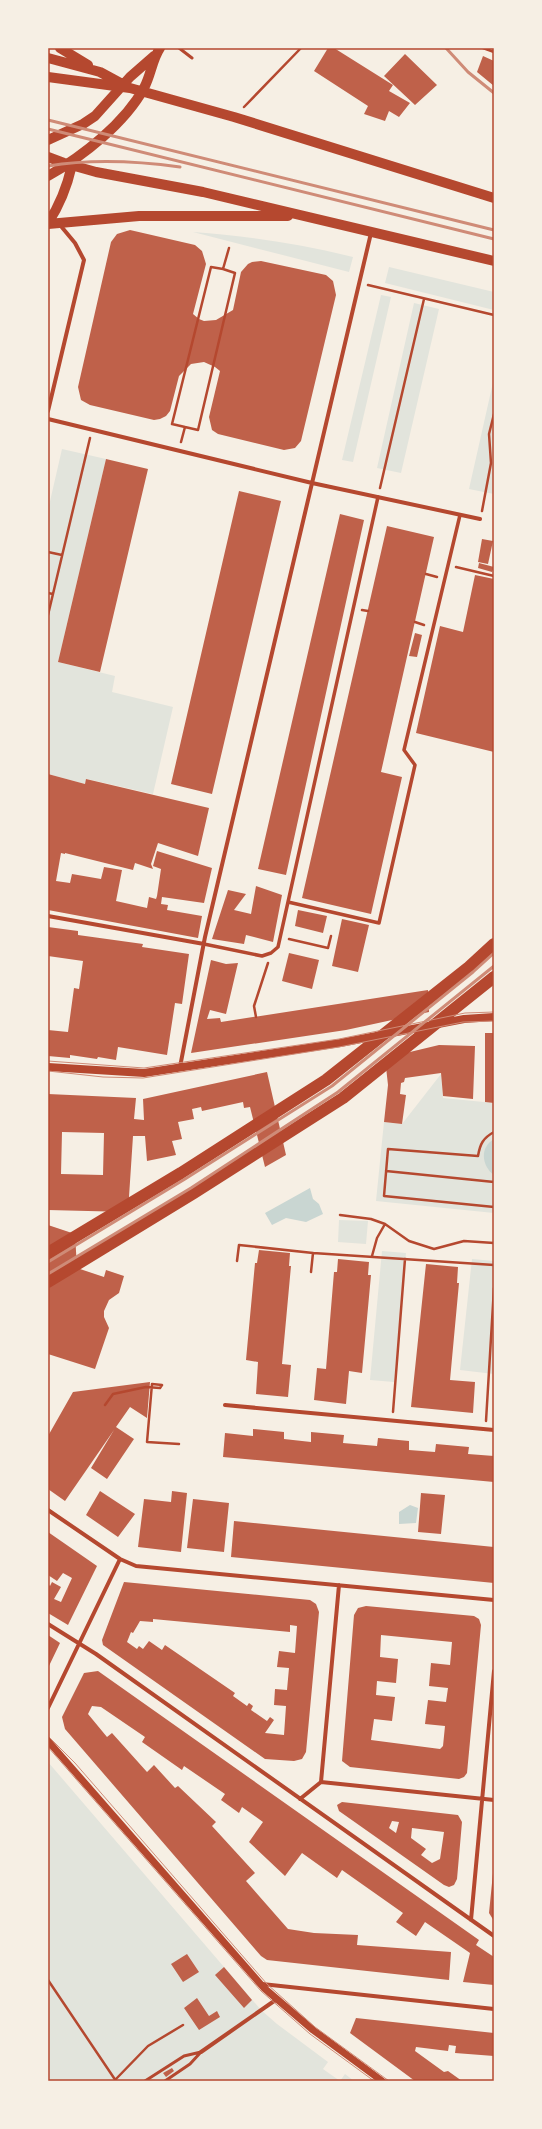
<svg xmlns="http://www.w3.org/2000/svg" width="542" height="2129" font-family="Raleway,sans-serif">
<rect width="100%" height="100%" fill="#f6efe4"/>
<path fill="#e2e4dc" d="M193 232C247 236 300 244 353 257L349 272Z
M389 267 494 292V310L385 283Z
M381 295 391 297 353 462 342 460Z
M414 303 439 309 401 473 377 468Z
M494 378V494L469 489Z
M62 449 106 459 58 662 115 676 112 692 173 707 153 794 87 779 85 784 48 774V510Z
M441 1074 443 1098 494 1103V1213L376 1201 384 1122 402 1124Z
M339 1220 368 1221 366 1244 338 1242Z
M382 1251 406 1253 394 1382 370 1380Z
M472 1259 494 1261V1374L460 1370Z
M48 1762 261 2010 277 2024 328 2062 323 2069 340 2081 345 2074 354 2081H48Z"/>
<path fill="#c9d6d2" d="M494 1139V1175C482 1166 479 1148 494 1139Z
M310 1188 313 1199 319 1204 323 1214 306 1222 286 1218 272 1225 265 1213Z
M410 1505 418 1508 416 1523 399 1524V1512Z"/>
<path fill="#bf614a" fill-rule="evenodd" d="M328 48H334L393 85 389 91 410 103 399 117 389 111 385 121 364 114 368 106 314 71Z
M405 54 437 85 415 105 384 76Z
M483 56 494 61V86L477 72Z
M130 230 195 245 202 251 206 264 193 314 199 319 204 321 216 320 233 310 241 272 248 264 252 262 261 261 326 275 333 281 336 295 301 441 295 448 284 450 218 434 212 430 209 417 220 371 215 367 204 362 191 364 179 376 170 411 166 416 160 419 154 420 90 405 81 400 78 387 111 242 117 234Z
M106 459 148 469 100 672 58 662Z
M239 491 281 501 212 794 171 784Z
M340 514 364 520 286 875 258 869Z
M387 526 434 537 381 772 402 777 371 914 302 898Z
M482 539 493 541 488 564 478 562Z
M479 563 494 567 492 572 478 568Z
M475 575 494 579V752L416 733 440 626 463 632Z
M415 633 422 635 417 657 409 656Z
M48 774 85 784 86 779 209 808 198 856 158 843 151 864 153 869 135 863 133 870 65 853V854L61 853 56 881 70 883 72 874 101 879 104 867 122 870 116 901 147 908 149 897 156 899 157 896 161 869 153 866 157 851 212 868 204 903 162 897 161 904 168 905 167 910 202 916 198 938 48 910Z
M256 886 282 895 273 942 246 935 244 944 212 939 228 890 246 894 234 910 251 914Z
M298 910 327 916 323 933 295 926Z
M342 919 369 925 358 972 332 966Z
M48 927 78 931V935L143 944 142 947 189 954 182 1004 175 1003 167 1055 118 1047 116 1060 98 1057 97 1059 70 1055V1058L48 1056V1030L68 1032 74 988 79 989 83 961 48 956Z
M289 953 319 960 312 989 282 981Z
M211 960 226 964 238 963 226 1014 210 1010 207 1019 220 1018 221 1022 428 990 429 1012 346 1030 191 1053Z
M485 1033H494V1103L485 1102Z
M439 1045 475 1046 473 1099 443 1096 441 1073 405 1078 404 1082 401 1083 400 1094 406 1095 402 1124 384 1122 388 1085 385 1058Z
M267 1072 286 1155 265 1167 250 1107 244 1108 243 1102 202 1111 201 1107 192 1109 194 1119 178 1122 182 1139 172 1141 176 1155 147 1161 145 1136H133L128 1212 48 1210V1094L136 1098 134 1119 144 1120 143 1099ZM62 1132 104 1133 103 1175 61 1174Z
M48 1225 75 1234 77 1268 104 1277 106 1270 124 1276 119 1293 109 1300 104 1311V1317L109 1328 95 1369 48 1354Z
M259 1250 290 1253 289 1266H291L282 1364 291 1365 288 1397 256 1394 258 1362 246 1360 255 1263H257Z
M338 1259 369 1262 368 1275H371L362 1373 349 1371 346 1404 314 1400 317 1368 326 1369 334 1272H337Z
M426 1264 458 1267 457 1283H459L450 1380 475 1382 473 1413 411 1407Z
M150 1382 147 1418 130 1407 116 1427 134 1439 107 1479 91 1468 114 1430 65 1501 48 1489V1436L73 1392Z
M253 1429 284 1432V1439L311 1442V1432L344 1435 343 1443 377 1446 378 1438 409 1441V1450L435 1452 436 1444 469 1447 468 1454 494 1456V1482L223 1457 225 1433 253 1436Z
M100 1491 135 1514 118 1537 86 1515Z
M172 1491 187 1493 181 1552 138 1547 144 1499 171 1502Z
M421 1493 445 1495 441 1534 418 1532Z
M193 1499 229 1503 224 1552 187 1548Z
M234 1521 494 1547V1583L231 1557Z
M48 1532 97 1566 68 1625 48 1613V1584L50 1586 52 1582 61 1587 54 1599 61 1602 72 1578 63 1573 57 1581 48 1575Z
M124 1582 310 1600 316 1604 319 1612 306 1752 302 1759 294 1761 265 1759 103 1645 102 1640ZM153 1619 290 1632V1625L297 1626 295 1653 279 1651 277 1667 289 1668 287 1690 275 1689 274 1705 286 1706 284 1735 265 1733 274 1720 270 1717 267 1721 251 1710 253 1706 249 1703 247 1706 233 1696 235 1693 165 1645 162 1650 149 1641 143 1649 139 1646 137 1649 127 1642 131 1632 133 1633 140 1621 153 1622Z
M366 1606 474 1616 479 1619 481 1625 467 1773 464 1777 459 1779 350 1767 342 1761 354 1615 358 1608ZM381 1635 452 1642 450 1665 431 1663 429 1686 448 1688 446 1702 428 1700 425 1724 445 1726 443 1746 440 1749 371 1740 374 1719 392 1721 395 1697 376 1695 377 1681 396 1683 398 1659 380 1657Z
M48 1635 60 1643 48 1668Z
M98 1671 479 1940 476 1945 494 1957V1985L463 1982 470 1953 425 1922 416 1936 396 1922 403 1913 342 1870 337 1878 302 1853 285 1876 249 1842 263 1822 242 1807 239 1813 221 1800 225 1794 184 1766 182 1770 142 1742 145 1737 101 1707 92 1706 88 1714 107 1737 112 1733 147 1772 154 1765 175 1788 178 1786 216 1822 212 1826 255 1873 246 1881 288 1929 314 1933 358 1935 357 1945 451 1952 449 1980 267 1960 261 1956 65 1729 62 1717 84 1673Z
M342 1802 458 1815 462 1822 457 1879 454 1885 449 1887 444 1885 339 1811 337 1805ZM392 1821 399 1822 396 1833 389 1828ZM412 1828 444 1832 440 1859 432 1863 421 1855 426 1849 411 1838Z
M493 1873H494V1921L489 1913Z
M187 1954 199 1972 183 1982 171 1964Z
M224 1967 252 2000 244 2008 215 1975Z
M197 1998 209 2016 217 2011 220 2017 199 2030 184 2008Z
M356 2018 494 2033V2056L455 2053 456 2046 449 2045 448 2051 416 2047 415 2051 444 2072 448 2071 462 2081H415L350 2033Z
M172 2068 174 2071 166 2077 163 2073Z"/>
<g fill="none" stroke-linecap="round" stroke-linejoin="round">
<path stroke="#b5482f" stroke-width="2.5" d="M483 48 494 52
M244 107 301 48
M368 285 494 315
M185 427 198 430 235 273 223 269
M181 442 185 427 172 424 211 267 223 269 229 248
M380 488 424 299
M482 511 491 463 489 434 494 414
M48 552 62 555
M456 567 494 576
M426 574 437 577
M48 593 53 594
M362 610 368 611
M48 615 90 438
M415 622 424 625
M289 939 328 948 331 936
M256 1017 254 1006 268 963
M494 1132C483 1138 480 1144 478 1156L388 1149 384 1196 494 1207
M386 1171 494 1182
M340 1215 371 1219 385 1224
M372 1256 377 1238 385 1224 409 1241 434 1249 464 1241 494 1243
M237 1261 239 1245 313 1253
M311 1272 313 1253 494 1265
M105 1405 113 1394 146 1387 160 1388 162 1385 152 1384 147 1442 179 1444
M393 1412 405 1259
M486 1421 494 1288
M48 1980 116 2081
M115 2080 148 2046 183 2025"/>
<path stroke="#b5482f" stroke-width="3" d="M179 48 192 58
M145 2081 184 2056 201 2052
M165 2081 190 2064 201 2052"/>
<path stroke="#b5482f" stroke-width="3.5" d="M288 902 379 923 415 765 404 750 460 515
M204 944 262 956 271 953 278 947 378 497"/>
<path stroke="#b5482f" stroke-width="4" d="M48 411 84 260 75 243 60 225
M48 419 312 483 480 519
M48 916 204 944
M180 1067 205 937 371 233
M225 1405 494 1430
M48 1510 120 1559 136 1566 494 1600
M48 1624 96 1654 494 1936
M48 1708 120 1559
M321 1782 339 1585
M300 1799 321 1782 494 1800
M471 1920 494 1671
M262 1984 494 2009
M201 2052 277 1999"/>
<path stroke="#b5482f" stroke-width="7" d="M48 1741 264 1988 313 2030 382 2081"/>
<path stroke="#b5482f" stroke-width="8" d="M48 1067 144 1073 340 1043 464 1019 494 1017"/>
<path stroke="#b5482f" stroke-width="10" d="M60 48 88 65
M48 58 100 72 124 85
M48 77 130 88 234 117 494 198
M48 140 83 124 95 116 130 77 154 56
M48 157 64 163 96 172 203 192 494 261
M48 176C83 156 125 123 144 88 151 75 152 60 160 48
M48 223C60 205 67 187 72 165
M48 224 139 216H288"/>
<path stroke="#b5482f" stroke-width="12" d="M48 1253 181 1173 326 1080 469 967 494 944
M48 1282 194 1193 343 1098 494 977"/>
<path stroke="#cf8b77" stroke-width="1" d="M48 1061 144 1068 339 1039 465 1013 494 1012
M48 1071 103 1077 143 1078 339 1047 463 1022 494 1021
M48 1736 75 1763 267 1984 315 2027 389 2081
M48 1747 261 1991 310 2034 374 2081"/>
<path stroke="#cf8b77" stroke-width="3" d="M446 48 468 72 494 93
M48 120 494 230
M48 129 494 239
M48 166C90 159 137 161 180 167
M48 1262 185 1179 332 1086 473 972 494 953
M48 1274 191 1188 338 1092 494 966"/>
</g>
<rect width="542" height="2129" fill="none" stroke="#f6efe4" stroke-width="98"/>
<rect x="49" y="49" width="444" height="2031" fill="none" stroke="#b5482f" stroke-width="1.5"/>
</svg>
